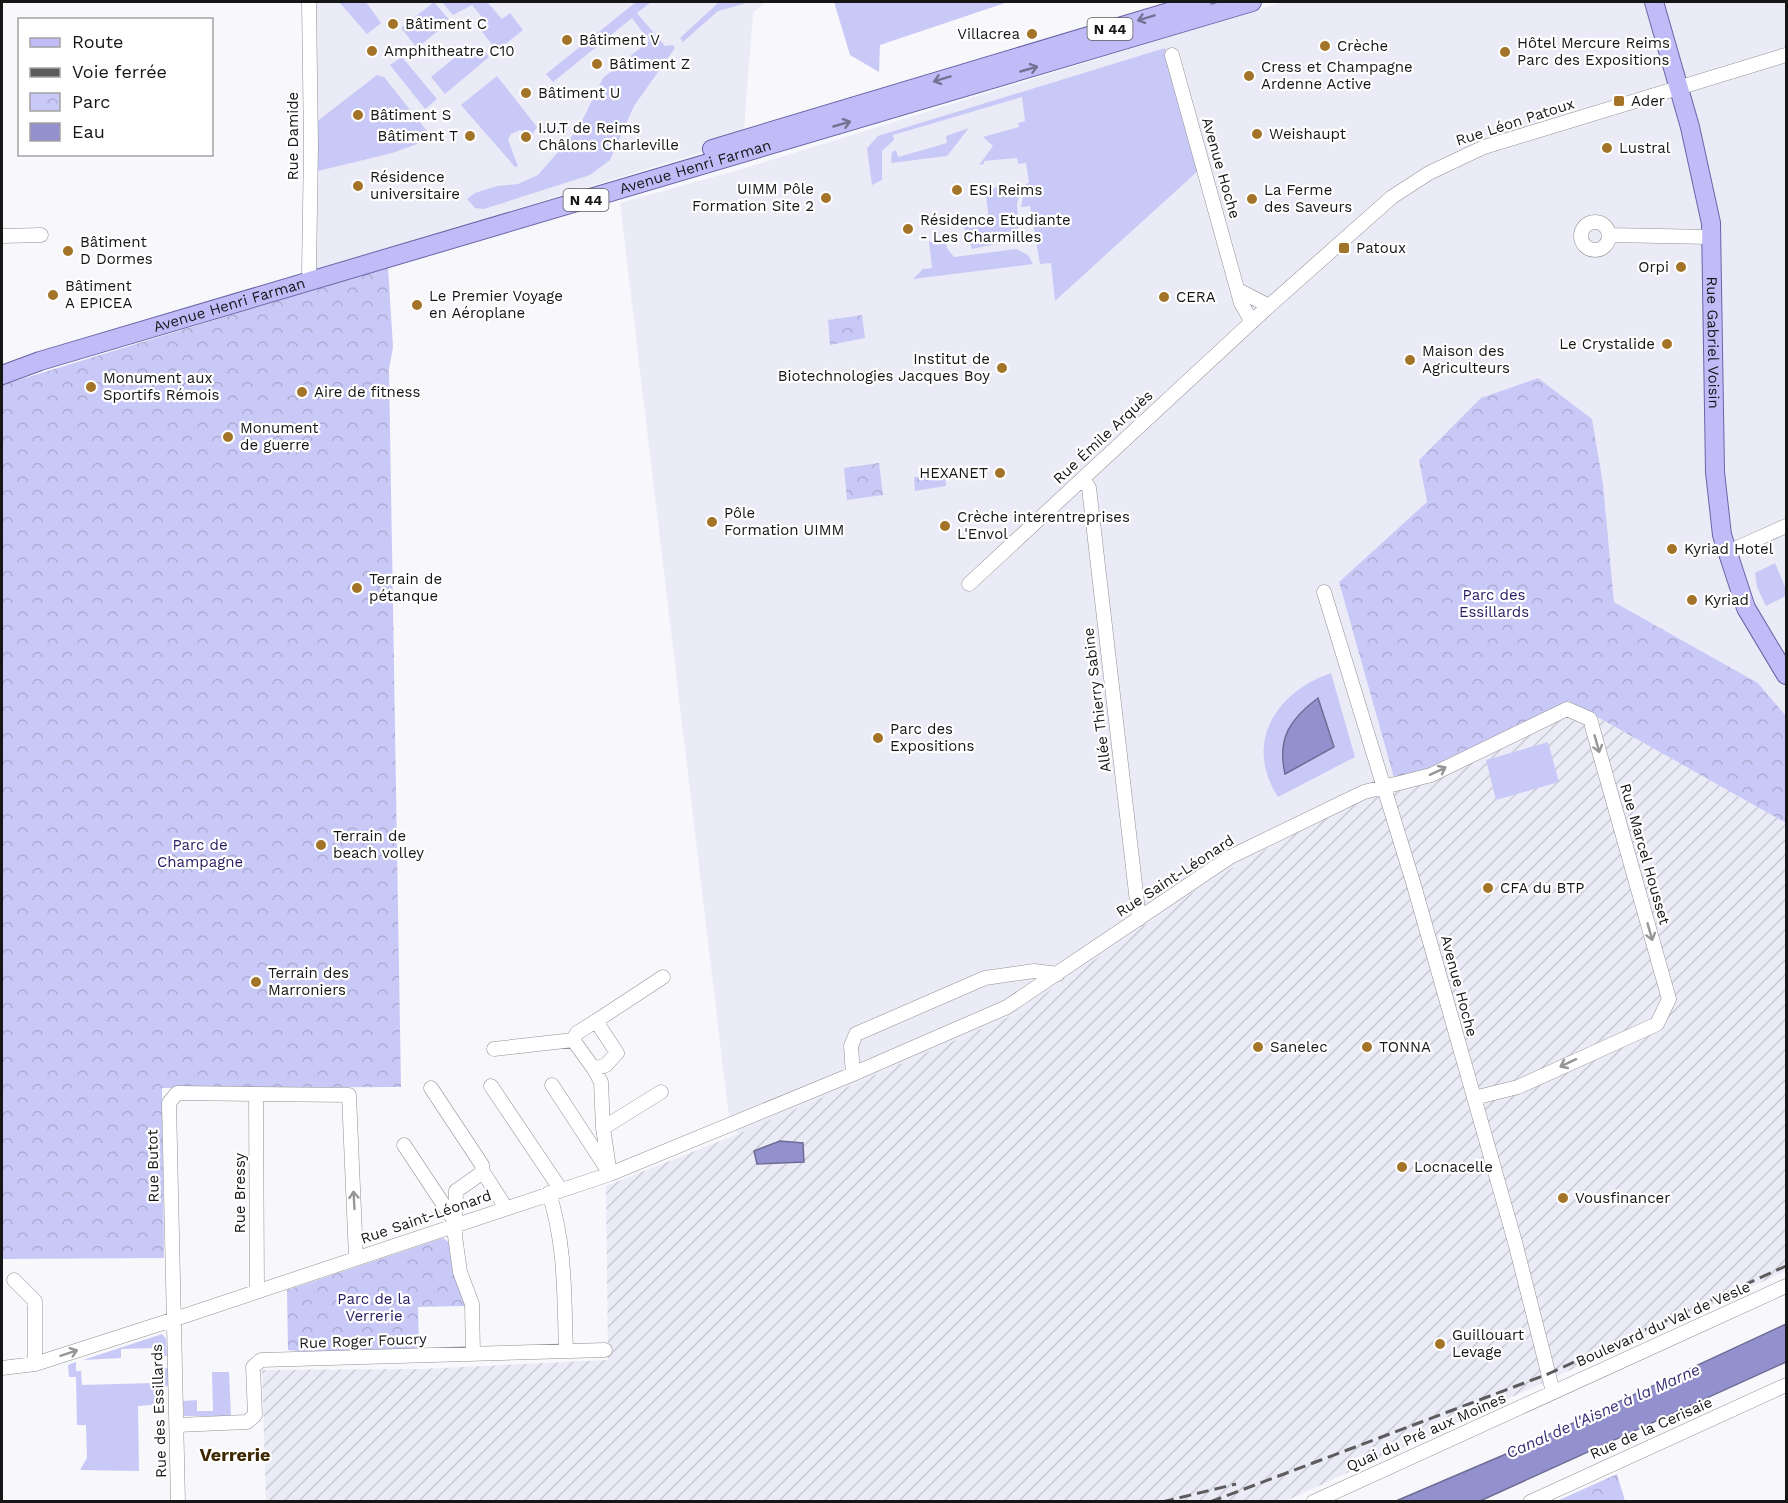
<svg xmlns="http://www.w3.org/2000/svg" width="1788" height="1503" font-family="'Work Sans',sans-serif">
<defs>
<pattern id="industrial-furrows" width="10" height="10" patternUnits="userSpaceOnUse" patternTransform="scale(1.5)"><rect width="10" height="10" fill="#ebebf7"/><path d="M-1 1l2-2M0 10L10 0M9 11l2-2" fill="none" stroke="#c9c9d3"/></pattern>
<pattern id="park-crowns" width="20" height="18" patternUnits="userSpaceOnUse" patternTransform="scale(1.5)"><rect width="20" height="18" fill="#c9c9f7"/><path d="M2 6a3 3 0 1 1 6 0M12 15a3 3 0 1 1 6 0" fill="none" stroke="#acacd3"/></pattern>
</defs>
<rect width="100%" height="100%" fill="#f7f7fc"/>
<path fill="#ebebf7" d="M310 2H766L753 13 745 116 744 132 739 141 309 272Z
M1282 2H1786V716L1758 683 1614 602 1603 484 1427 502 1339 582 1394 778 1209 881 1014 1015 738 1134 729 1118 620 203 745 168Z"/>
<path fill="url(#industrial-furrows)" d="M1569 701 1786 823V1271L1286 1501H266L262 1370 422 1369 608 1360 606 1186 738 1134 1014 1015 1209 881 1394 778 1429 768Z"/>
<path fill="#c9c9f7" d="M339 2H366L381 23 367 34Z
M434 2 450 21 417 48 401 28Z
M442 2H487L502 19 510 13 523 30 497 51 479 28 486 22 472 5 453 15Z
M636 2H651L637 13 665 46 673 45 675 48 634 106 610 160 590 175 484 209 475 208 467 199 475 193 497 186 518 184 538 175 578 129 603 78 649 41 632 18 553 82 546 74Z
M719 2H750L718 11 683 42 680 38Z
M834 2H1008L880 45 879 72 850 55Z
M474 47 484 50 489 57 445 94 431 77 464 50Z
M1165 48 1200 169 1055 301 1051 263 1040 264 1030 206 1021 207 1025 185 1029 182 1026 163 1018 164 1017 158 984 161V164L979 165 993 146 983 137 1019 127 1018 123 1025 121 1022 97 893 135 894 140 882 151V180L872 185 867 148 878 136Z
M402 57 437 99 425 109 390 65Z
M377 75 384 77 427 131 417 144 392 153 310 173 311 146 319 140 311 126Z
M497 76 537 127 531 136 520 130 511 134 508 140 518 166 515 167 461 105Z
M969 128 947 156 891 163 892 152 896 150 898 157 947 143 946 136Z
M1009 185H1022L1017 204 1019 227 1015 236 1006 242 972 249 963 225H968L969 228 985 226 989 222 985 186 988 189Z
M946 240 947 248 954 257 1016 249 1028 255 1033 264 913 279 923 269 932 268 929 242Z
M1775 563 1786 589V596L1766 606 1757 587 1755 573Z
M1331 673 1355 757 1278 797C1243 743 1276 692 1331 673Z
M1548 742 1559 782 1496 800 1486 760Z
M162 1334 166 1339 167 1356H157L156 1348 121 1349V1358L83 1360Z
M76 1362V1371H81L82 1385 154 1383V1369L169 1368V1386L164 1387V1404L138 1406 139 1471 80 1470 87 1458 86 1425H77L76 1377H69L68 1365Z
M212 1372H229L231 1416H184L183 1401 197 1400V1411H213Z"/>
<path fill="url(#park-crowns)" d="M388 267 393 347 389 369 401 1087 162 1088 164 1258 2 1259V385Z
M862 315 865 338 830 345 828 320Z
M1538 378 1592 419 1603 484 1614 602 1758 683 1786 716V823L1569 701 1429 768 1394 778 1339 582 1427 502 1419 460 1481 398Z
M879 463 883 495 847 500 844 468Z
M945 474 946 486 915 491 914 477Z
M443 1238 450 1243 454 1276 465 1306 418 1307 419 1349 314 1353 288 1350 287 1290Z
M1617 1474 1625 1501H1559V1500Z"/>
<path fill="#9391cd" stroke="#6e6c96" stroke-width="1.5" d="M1318 698 1334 747 1285 774C1277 738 1290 719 1318 698Z
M780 1141 803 1143 804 1162 757 1164 754 1151Z
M1786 1324V1362L1480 1501H1396L1513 1451Z"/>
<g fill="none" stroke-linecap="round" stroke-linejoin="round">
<g stroke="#919195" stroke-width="15">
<path id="minor" d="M1172 55 1241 303 1252 322
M1581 236a14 14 0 1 1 28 0a14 14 0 1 1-28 0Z
M1609 235 1711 237
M2 236 41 235
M309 272 311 146 309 2
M1238 290 1269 306
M1083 479 1089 488 1139 919
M1737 548 1786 526
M969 584 1269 306 1392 197 1429 173 1484 147 1786 55
M1324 592 1413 882 1515 1242 1553 1392
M596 1021 663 977
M494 1049 573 1040
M594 1069 573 1040 577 1033 596 1021 617 1053 606 1065 594 1069 601 1082 603 1128 610 1174
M853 1074 851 1046 856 1034 985 978 1034 971 1058 974
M552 1085 607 1169
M491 1086 561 1190
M431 1088 482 1165 483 1172
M256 1095 257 1291
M603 1128 661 1092
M404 1145 453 1219
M549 1193C566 1246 564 1297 566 1351
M14 1280 35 1301V1364
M473 1354 472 1304 460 1272 455 1236 456 1191 483 1172 506 1208
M2 1368 35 1364 172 1320 610 1174 853 1074 1007 1007 1230 857 1364 792 1431 775 1567 709 1590 719 1669 999 1657 1024 1518 1087 1474 1098
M177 1425 247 1422 255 1415 253 1367 261 1360 605 1350
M178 1502 169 1103 177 1093 349 1095 356 1258
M1313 1502 1786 1286
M1530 1502 1786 1385"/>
</g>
<g stroke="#6a65a6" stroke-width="20">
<g id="major">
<path id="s1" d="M1654 2 1690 127 1711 223 1715 472 1722 535 1746 608 1786 675"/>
<path d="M712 149 1202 2"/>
<path id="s2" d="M2 375 40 361 1252 2"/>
</g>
</g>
<use href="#minor" stroke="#fff" stroke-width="14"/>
<use href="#major" stroke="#c1bcf8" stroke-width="18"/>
<path stroke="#5c5c5e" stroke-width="3" stroke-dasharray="12 6" stroke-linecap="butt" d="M1162 1502 1236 1484
M1210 1502 1548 1374 1786 1266"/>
</g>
<defs><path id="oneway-shaft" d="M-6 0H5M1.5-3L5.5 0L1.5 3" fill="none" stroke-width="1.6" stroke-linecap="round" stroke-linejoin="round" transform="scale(1.5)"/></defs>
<g stroke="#747193">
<use href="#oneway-shaft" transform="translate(1146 18) rotate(163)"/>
<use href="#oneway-shaft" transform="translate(1029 69) rotate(-16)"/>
<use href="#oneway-shaft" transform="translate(942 79) rotate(163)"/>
<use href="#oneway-shaft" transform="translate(842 124) rotate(-16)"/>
</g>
<g stroke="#969697">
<use href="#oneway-shaft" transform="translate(1597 744) rotate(74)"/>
<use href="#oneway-shaft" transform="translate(1438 771) rotate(-25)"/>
<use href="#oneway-shaft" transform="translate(1650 932) rotate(74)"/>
<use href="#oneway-shaft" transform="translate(1568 1063) rotate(155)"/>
<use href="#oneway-shaft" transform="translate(354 1200) rotate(-93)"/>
<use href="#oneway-shaft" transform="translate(69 1353) rotate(-18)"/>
</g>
<g fill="#a37427" stroke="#fff" stroke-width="2">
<circle cx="393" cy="24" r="6"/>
<circle cx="1032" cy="34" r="6"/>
<circle cx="567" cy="40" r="6"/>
<circle cx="1325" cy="46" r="6"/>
<circle cx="372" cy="51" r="6"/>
<circle cx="1505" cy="52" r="6"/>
<circle cx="597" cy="64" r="6"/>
<circle cx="1249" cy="76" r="6"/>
<circle cx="526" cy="93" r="6"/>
<rect x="1613" y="95" width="12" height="12" rx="3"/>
<circle cx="358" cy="115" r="6"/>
<circle cx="1257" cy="134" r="6"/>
<circle cx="470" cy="136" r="6"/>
<circle cx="526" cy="137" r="6"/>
<circle cx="1607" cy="148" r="6"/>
<circle cx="358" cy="186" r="6"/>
<circle cx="957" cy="190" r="6"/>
<circle cx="826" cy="198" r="6"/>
<circle cx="1252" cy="199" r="6"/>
<circle cx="908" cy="229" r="6"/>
<rect x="1338" y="242" width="12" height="12" rx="3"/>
<circle cx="68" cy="251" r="6"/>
<circle cx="1681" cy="267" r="6"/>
<circle cx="53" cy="295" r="6"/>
<circle cx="1164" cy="297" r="6"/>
<circle cx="417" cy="305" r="6"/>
<circle cx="1667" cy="344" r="6"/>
<circle cx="1410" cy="360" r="6"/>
<circle cx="1002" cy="368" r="6"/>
<circle cx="91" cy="387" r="6"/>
<circle cx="302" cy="392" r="6"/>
<circle cx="228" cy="437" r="6"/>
<circle cx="1000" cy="473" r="6"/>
<circle cx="712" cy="522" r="6"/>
<circle cx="945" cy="526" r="6"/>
<circle cx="1672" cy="549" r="6"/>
<circle cx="357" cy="588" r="6"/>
<circle cx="1692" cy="600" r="6"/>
<circle cx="878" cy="738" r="6"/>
<circle cx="321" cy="845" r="6"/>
<circle cx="1488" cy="888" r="6"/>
<circle cx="256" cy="982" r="6"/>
<circle cx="1258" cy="1047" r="6"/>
<circle cx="1367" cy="1047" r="6"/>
<circle cx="1402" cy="1167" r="6"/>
<circle cx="1563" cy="1198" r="6"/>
<circle cx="1440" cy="1344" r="6"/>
</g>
<g text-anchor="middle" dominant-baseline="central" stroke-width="4.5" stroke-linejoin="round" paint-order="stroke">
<g fill="#fff" stroke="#5c5c5d" stroke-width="1.5">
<rect x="1087.5" y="18" width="45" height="22" rx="4.5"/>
<rect x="563.5" y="189" width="45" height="22" rx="4.5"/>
</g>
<g font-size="14" font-weight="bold" fill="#161617">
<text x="1110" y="29">N 44</text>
<text x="586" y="200">N 44</text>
</g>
<g font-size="15" fill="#161617" stroke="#fff" text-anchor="start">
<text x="405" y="24">Bâtiment C</text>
<text x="1020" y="34" text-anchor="end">Villacrea</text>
<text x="579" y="40">Bâtiment V</text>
<text x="1517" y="43">Hôtel Mercure Reims<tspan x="1517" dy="17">Parc des Expositions</tspan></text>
<text x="1337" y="46">Crèche</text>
<text x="384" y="51">Amphitheatre C10</text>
<text x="609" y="64">Bâtiment Z</text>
<text x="1261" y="67">Cress et Champagne<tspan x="1261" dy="17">Ardenne Active</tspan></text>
<text x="538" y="93">Bâtiment U</text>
<text x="1631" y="101">Ader</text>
<text x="370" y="115">Bâtiment S</text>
<text x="538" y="128">I.U.T de Reims<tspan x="538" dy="17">Châlons Charleville</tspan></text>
<text x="1269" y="134">Weishaupt</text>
<text x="458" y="136" text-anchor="end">Bâtiment T</text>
<text x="1619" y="148">Lustral</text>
<text x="370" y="177">Résidence<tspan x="370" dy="17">universitaire</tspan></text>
<text x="814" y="189" text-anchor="end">UIMM Pôle<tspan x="814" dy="17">Formation Site 2</tspan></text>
<text x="969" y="190">ESI Reims</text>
<text x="1264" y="190">La Ferme<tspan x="1264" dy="17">des Saveurs</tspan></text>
<text x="920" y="220">Résidence Etudiante<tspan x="920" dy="17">- Les Charmilles</tspan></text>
<text x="80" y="242">Bâtiment<tspan x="80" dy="17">D Dormes</tspan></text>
<text x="1356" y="248">Patoux</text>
<text x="1669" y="267" text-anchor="end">Orpi</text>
<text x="65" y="286">Bâtiment<tspan x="65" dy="17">A EPICEA</tspan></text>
<text x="429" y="296">Le Premier Voyage<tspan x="429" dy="17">en Aéroplane</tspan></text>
<text x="1176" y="297">CERA</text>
<text x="1655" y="344" text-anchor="end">Le Crystalide</text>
<text x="1422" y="351">Maison des<tspan x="1422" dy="17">Agriculteurs</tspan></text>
<text x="990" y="359" text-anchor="end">Institut de<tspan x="990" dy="17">Biotechnologies Jacques Boy</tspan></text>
<text x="103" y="378">Monument aux<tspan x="103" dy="17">Sportifs Rémois</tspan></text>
<text x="314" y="392">Aire de fitness</text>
<text x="240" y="428">Monument<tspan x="240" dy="17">de guerre</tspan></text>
<text x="988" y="473" text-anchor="end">HEXANET</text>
<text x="724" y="513">Pôle<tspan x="724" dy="17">Formation UIMM</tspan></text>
<text x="957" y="517">Crèche interentreprises<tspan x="957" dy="17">L'Envol</tspan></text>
<text x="1684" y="549">Kyriad Hotel</text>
<text x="369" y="579">Terrain de<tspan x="369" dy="17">pétanque</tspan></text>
<text x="1704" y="600">Kyriad</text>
<text x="890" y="729">Parc des<tspan x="890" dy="17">Expositions</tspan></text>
<text x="333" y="836">Terrain de<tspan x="333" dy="17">beach volley</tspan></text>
<text x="1500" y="888">CFA du BTP</text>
<text x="268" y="973">Terrain des<tspan x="268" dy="17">Marroniers</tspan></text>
<text x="1270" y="1047">Sanelec</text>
<text x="1379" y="1047">TONNA</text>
<text x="1414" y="1167">Locnacelle</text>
<text x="1575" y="1198">Vousfinancer</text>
<text x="1452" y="1335">Guillouart<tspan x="1452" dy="17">Levage</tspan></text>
</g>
<g font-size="15" fill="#161617" stroke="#fff">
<text transform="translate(1515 122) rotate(-18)">Rue Léon Patoux</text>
<text transform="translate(293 136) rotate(-90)">Rue Damide</text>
<text stroke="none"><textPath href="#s2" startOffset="724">Avenue Henri Farman</textPath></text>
<text transform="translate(1221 168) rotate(74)">Avenue Hoche</text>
<text stroke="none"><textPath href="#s2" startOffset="238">Avenue Henri Farman</textPath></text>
<text stroke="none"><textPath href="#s1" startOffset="348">Rue Gabriel Voisin</textPath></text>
<text transform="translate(1103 437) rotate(-43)">Rue Émile Arquès</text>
<text transform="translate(1097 700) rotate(-97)">Allée Thierry Sabine</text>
<text transform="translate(1645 854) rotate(74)">Rue Marcel Housset</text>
<text transform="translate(1175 876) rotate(-33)">Rue Saint-Léonard</text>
<text transform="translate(1459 986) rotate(75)">Avenue Hoche</text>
<text transform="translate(153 1166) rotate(-91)">Rue Butot</text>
<text transform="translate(240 1193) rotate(-90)">Rue Bressy</text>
<text transform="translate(426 1217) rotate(-19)">Rue Saint-Léonard</text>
<text transform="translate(1663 1324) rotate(-24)">Boulevard du Val de Vesle</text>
<text transform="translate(363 1341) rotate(-2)">Rue Roger Foucry</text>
<text transform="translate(159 1411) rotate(-92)">Rue des Essillards</text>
<text transform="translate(1651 1428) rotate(-24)">Rue de la Cerisaie</text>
<text transform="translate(1426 1432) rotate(-24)">Quai du Pré aux Moines</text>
</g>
<g font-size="15" fill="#291b62" stroke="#fff">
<text x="1494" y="595">Parc des<tspan x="1494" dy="17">Essillards</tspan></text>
<text x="200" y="845">Parc de<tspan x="200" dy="17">Champagne</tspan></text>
<text x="374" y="1299">Parc de la<tspan x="374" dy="17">Verrerie</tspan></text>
</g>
<g font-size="16" font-style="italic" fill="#362c73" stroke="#fff">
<text transform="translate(1603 1411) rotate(-24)">Canal de l'Aisne à la Marne</text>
</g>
<g font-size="18" font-weight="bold" fill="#3e2802" stroke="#fff">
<text x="235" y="1454">Verrerie</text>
</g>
</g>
<rect width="1788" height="1503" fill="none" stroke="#161617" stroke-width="6"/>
<rect x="18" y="18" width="195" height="138" fill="#ffffff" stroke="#a2a2a2" stroke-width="1.5"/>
<rect x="30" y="38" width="30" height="9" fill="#c1bcf8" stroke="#a2a2a2" stroke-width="1.5"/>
<text x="72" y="48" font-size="18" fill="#161617">Route</text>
<rect x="30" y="68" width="30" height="9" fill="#5c5c5e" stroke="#a2a2a2" stroke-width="1.5"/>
<text x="72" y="78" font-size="18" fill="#161617">Voie ferrée</text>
<rect x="30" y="93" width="30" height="18" fill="url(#park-crowns)" stroke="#a2a2a2" stroke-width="1.5"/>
<text x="72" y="108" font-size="18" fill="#161617">Parc</text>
<rect x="30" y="123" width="30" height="18" fill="#9391cd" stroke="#a2a2a2" stroke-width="1.5"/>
<text x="72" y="138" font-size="18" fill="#161617">Eau</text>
</svg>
